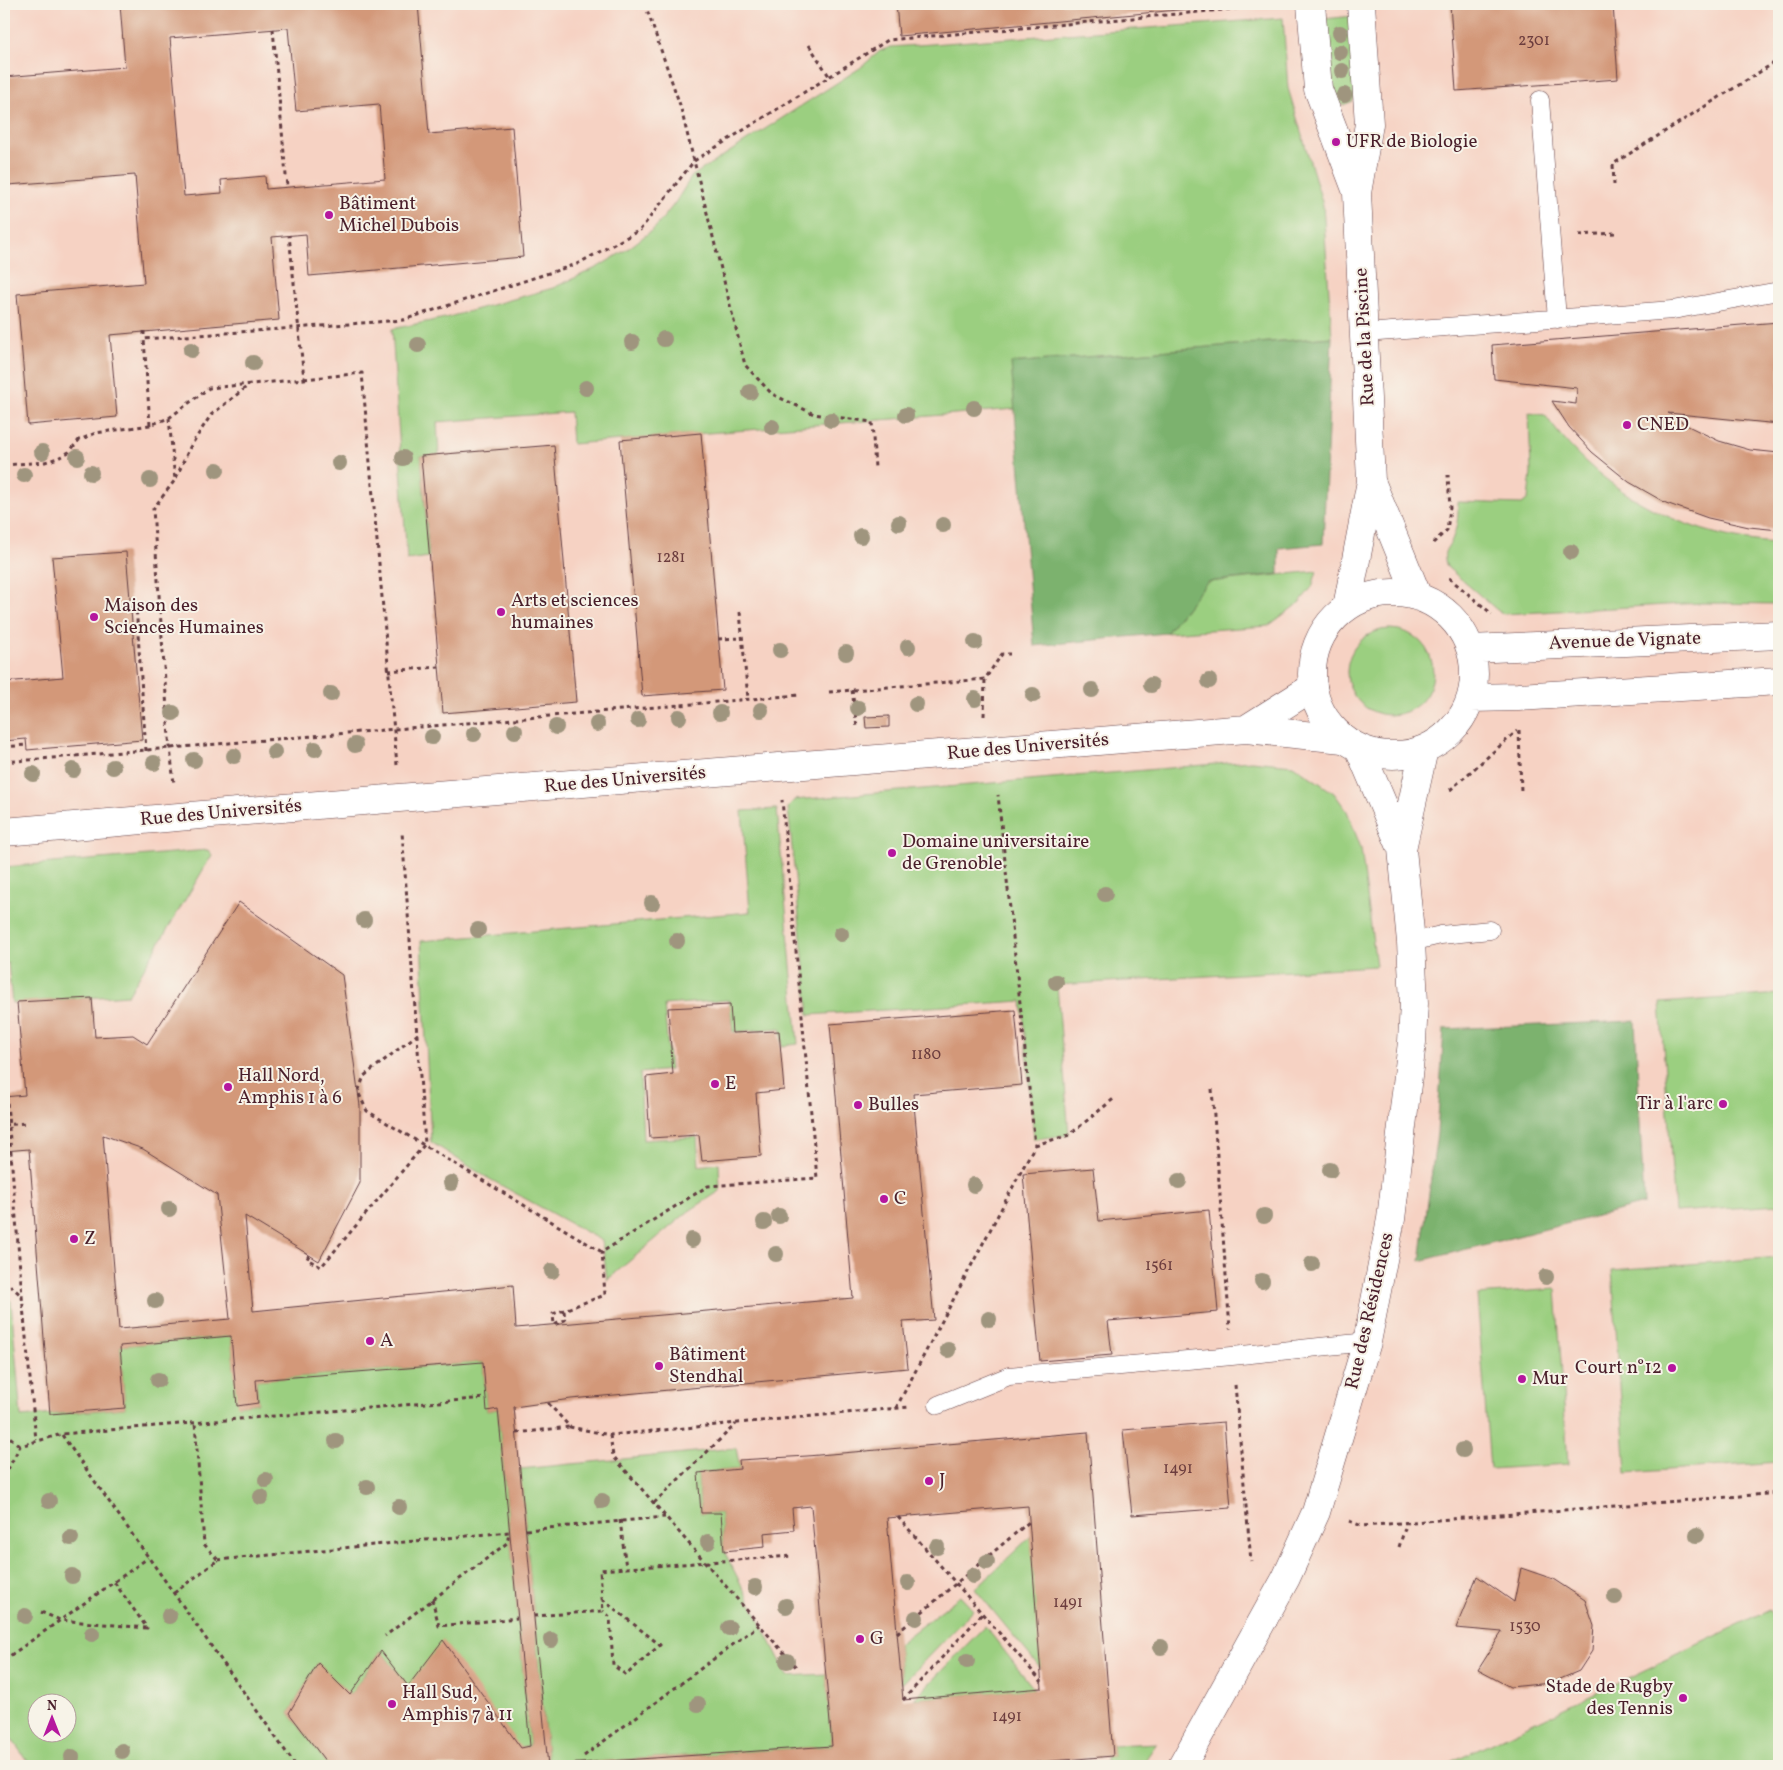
<svg xmlns="http://www.w3.org/2000/svg" width="1783" height="1770" font-family="Vollkorn,serif">
<rect width="100%" height="100%" fill="#f7f3e8"/>
<filter id="ink" filterUnits="userSpaceOnUse"><feTurbulence type="fractalNoise" baseFrequency=".02" numOctaves="2"/><feDisplacementMap in="SourceGraphic" scale="10" xChannelSelector="R" yChannelSelector="G"/><feConvolveMatrix kernelMatrix="1 2 1 2 8 2 1 2 1" color-interpolation-filters="sRGB"/></filter>
<filter id="wash" filterUnits="userSpaceOnUse"><feTurbulence type="fractalNoise" baseFrequency=".0096" numOctaves="4" result="noise"/><feDisplacementMap in="SourceGraphic" scale="20" xChannelSelector="R" yChannelSelector="G"/><feGaussianBlur stdDeviation="1.12" result="paint"/><feColorMatrix in="noise" values="0 0 0 0 0 0 0 0 0 0 0 0 0 0 0 0 0 1.4 0 .05"/><feComposite in="paint" operator="in"/></filter>
<g filter="url(#wash)">
<rect width="100%" height="100%" fill="#eae4c5"/>
<path fill="#f6d2c3" fill-rule="evenodd" d="M4 4H1779V1766H4ZM38 1702H68V1732H38Z"/>
<path fill="#9bcf80" stroke="#727756" fill-rule="evenodd" d="M1354 16 1356 91 1353 101 1343 105 1338 104 1330 89 1323 19Z
M1283 18 1288 88 1323 205 1332 337 1012 363 1015 409C868 422 720 431 572 444L570 412 437 422 439 455 421 456 429 557 407 560 392 329 445 318 553 288 598 267 629 248 655 228 675 203 692 176 860 68 880 51 891 47Z
M1529 413 1545 415C1598 491 1686 539 1779 543V604L1702 603 1504 614 1497 610 1447 567C1440 547 1450 550 1454 534 1458 524 1458 513 1458 502L1522 504 1528 499 1531 473Z
M1317 571 1312 587 1299 603 1268 626 1166 633 1207 582Z
M1347 672a43 43 0 1 1 86 0a43 43 0 1 1-86 0Z
M1251 761 1293 765 1334 793 1347 811 1361 848 1376 966 1057 985 1069 1135 1034 1139 1022 1001 809 1015 788 808 794 800Z
M777 809 798 1044 782 1046 781 1028 733 1032 729 1000 664 1005 670 1070 640 1073 643 1140 697 1137 699 1166 719 1163 720 1191 689 1211 607 1280 602 1241 486 1177 431 1142 421 941 750 912 742 811Z
M208 850 212 855 128 995 12 1003 8 963H4V867Z
M1779 994V1205L1675 1212 1660 1003Z
M1779 1257V1462L1626 1473 1612 1270Z
M1556 1289 1568 1464 1490 1469 1477 1295Z
M4 1294 11 1301 21 1417 125 1408 120 1346 231 1336 238 1406 258 1403 256 1380 483 1362 487 1411 498 1409 530 1746 521 1748 408 1686 381 1651 350 1695 318 1663 289 1713 329 1766H31L8 1734H4ZM38 1702H68V1732H38Z
M736 1448 740 1469 698 1473 701 1513H721L724 1551 788 1676 826 1674 832 1746 548 1765 520 1469Z
M1031 1536 1041 1669 975 1589Z
M960 1596 973 1610 902 1684 898 1644Z
M1770 1610 1779 1630V1766H1444Z
M985 1626 1034 1689 914 1699Z
M1157 1743 1141 1766H1106V1757L1113 1756 1112 1745Z
M1057 1760 1058 1766H991Z"/>
<path fill="#7cb26e" stroke="#63684c" d="M1332 337 1323 544 1279 548V574L1207 582 1166 633 1034 646 1011 363Z
M1635 1021 1644 1204 1420 1261 1437 1133 1444 1029Z"/>
<g id="blocks">
<path fill="#d39879" fill-rule="evenodd" d="M120 4H418L429 134 512 127 523 257 309 276 306 234 272 237 279 320 110 335 117 417 28 425 17 294 144 283 135 175 8 185 4 138V77L125 67ZM288 28 296 111 379 104 385 179 266 189 265 176 221 180 222 193 184 196 170 38Z
M896 4H1231V5L899 36Z
M1450 4H1613L1618 79 1456 91Z
M1779 322V424L1668 413 1690 427 1719 441 1750 450 1779 453V530L1749 527 1708 518 1666 503 1629 482 1592 452 1569 427 1552 401 1576 404 1577 388 1494 379 1492 345Z
M701 433 723 690 642 696 620 440Z
M554 445 576 702 443 713 421 456Z
M126 552 142 740 27 750 26 739 4 741V682L63 677 52 557Z
M889 716V727L866 728 865 717Z
M239 902 342 975 360 1106V1183L319 1261 245 1216 253 1311 513 1285 516 1328 853 1298 830 1024 1015 1010 1022 1085 913 1094 934 1320 903 1322 908 1368 571 1399 514 1407 548 1766H329L289 1713 318 1663 350 1695 381 1651 408 1686 443 1640 521 1748 530 1746 498 1409 487 1411 483 1362 256 1380 258 1403 237 1406 231 1336 120 1346 125 1408 50 1414 29 1149 4 1151V1097L25 1095 17 1002 92 998 95 1037 133 1035 147 1044ZM103 1135 143 1149 217 1195 230 1319 119 1329Z
M730 1005 732 1033 779 1031 784 1090 756 1093 761 1156 702 1161 699 1135 650 1138 646 1077 673 1074 668 1008Z
M1093 1168 1099 1221 1209 1210 1218 1312 1108 1321 1112 1355 1040 1361 1023 1174Z
M1224 1422 1231 1508 1132 1515 1123 1430Z
M1088 1432 1113 1756 991 1766H550V1765L832 1746 811 1506 792 1508 794 1530 764 1533 765 1547 724 1551 721 1513H701L698 1473 740 1469 739 1460 807 1456ZM1028 1506 1042 1688 903 1700 887 1518Z
M1521 1568 1553 1579 1585 1600 1594 1626 1592 1651 1579 1671 1551 1683 1510 1687 1478 1670 1502 1632 1456 1628 1477 1576 1514 1602Z"/>
</g>
</g>
<g filter="url(#ink)">
<use href="#blocks" fill-opacity="0" stroke="#623d42" stroke-width="1"/>
<g fill="none" stroke-linecap="round" stroke-linejoin="round">
<g stroke="#623d42" stroke-width="19">
<path id="service" d="M1540 100 1557 319
M1365 333 1673 310 1779 291
M1411 942 1441 935 1490 930
M938 1405 1009 1376 1232 1356 1367 1342"/>
</g>
<g stroke="#623d42" stroke-width="29">
<path id="minor" d="M1246 729 1313 687
M4 832 399 798 1246 729 1343 739"/>
</g>
<g stroke="#623d42" stroke-width="29">
<path id="tertiary" d="M1311 4 1318 89 1357 192
M1371 481 1418 597
M1312 674a81 81 0 1 1 162 0a81 81 0 1 1-162 0Z
M1347 607 1371 481 1357 193 1369 124 1361 4
M1471 649 1779 635
M1471 698 1518 697 1779 681
M1402 849 1424 749
M1182 1766 1286 1578 1316 1512 1367 1342 1391 1219 1412 1042 1414 1003 1411 942 1402 849 1359 748"/>
</g>
<path stroke="#623d42" stroke-width="3" stroke-dasharray="4 4" stroke-linecap="butt" d="M645 4 680 105 745 365 772 394 814 414 872 422 875 468
M273 29 287 187
M809 45 829 76
M1614 185 1613 164 1774 63
M1579 235 1617 233
M144 331V339
M304 379 362 373 397 765
M169 418 175 480 153 509 169 738 174 784
M150 425 144 339 403 320 577 264 640 230 694 161 888 40 1277 5
M4 465 45 462 58 458 69 452 79 440 96 433 150 425 169 418 209 388 304 379 289 235
M176 478 190 447 211 415 249 385
M1433 543 1447 530 1450 509 1448 475
M1449 578 1492 614
M740 612 748 699
M718 639 743 638
M388 671 439 667
M852 690 857 727
M829 692 985 679 1002 654H1010
M984 716 985 679
M1519 730 1521 792
M4 747 27 745
M146 751 136 605 160 603
M4 762 799 695
M1450 790 1517 731
M418 1034 364 1076 358 1092 367 1111 602 1252 708 1186 817 1178 782 800
M4 1063 22 1296
M1212 1089 1230 1329
M4 1125 27 1123
M1035 1145 1069 1135 1116 1097
M309 1255 307 1259 321 1267 425 1144 402 832
M4 1280 22 1296 36 1440
M564 1311 565 1320 554 1325 553 1314 605 1295 602 1252
M1235 1385 1251 1561
M548 1403 570 1427 610 1435 910 1407
M896 1408 1035 1145 998 795
M4 1432 20 1446
M517 1433 569 1427
M62 1435 296 1766
M610 1435 613 1456 796 1667
M4 1477 20 1446 62 1434 486 1398
M654 1503 736 1424
M898 1517 1042 1682
M620 1520 626 1568 791 1556
M1349 1521 1362 1526 1779 1493
M526 1530 665 1517
M1399 1547 1407 1522
M218 1560 509 1532 507 1543 385 1636
M174 1593 218 1560 204 1544 195 1423
M432 1599 439 1626 517 1618
M602 1599 660 1645 626 1675 613 1665 610 1617 603 1611
M41 1612 60 1620 147 1628 114 1582
M534 1616 603 1611 600 1570 626 1568
M897 1633 1029 1522
M4 1660 148 1558
M903 1700 982 1614
M584 1756 759 1625"/>
<use href="#service" stroke="#fff" stroke-width="18"/>
<use href="#minor" stroke="#fff" stroke-width="28"/>
<use href="#tertiary" stroke="#fff" stroke-width="28"/>
</g>
<g fill="#9f957e">
<circle cx="1340" cy="33" r="8"/>
<circle cx="1340" cy="52" r="8"/>
<circle cx="1342" cy="71" r="8"/>
<circle cx="1344" cy="95" r="8"/>
<circle cx="664" cy="339" r="8"/>
<circle cx="632" cy="342" r="8"/>
<circle cx="418" cy="345" r="8"/>
<circle cx="191" cy="350" r="8"/>
<circle cx="253" cy="363" r="8"/>
<circle cx="586" cy="388" r="8"/>
<circle cx="750" cy="392" r="8"/>
<circle cx="974" cy="408" r="8"/>
<circle cx="906" cy="415" r="8"/>
<circle cx="831" cy="420" r="8"/>
<circle cx="772" cy="427" r="8"/>
<circle cx="42" cy="452" r="8"/>
<circle cx="77" cy="457" r="8"/>
<circle cx="403" cy="458" r="8"/>
<circle cx="339" cy="463" r="8"/>
<circle cx="217" cy="470" r="8"/>
<circle cx="91" cy="473" r="8"/>
<circle cx="24" cy="475" r="8"/>
<circle cx="150" cy="480" r="8"/>
<circle cx="899" cy="523" r="8"/>
<circle cx="943" cy="525" r="8"/>
<circle cx="861" cy="536" r="8"/>
<circle cx="1571" cy="552" r="8"/>
<circle cx="975" cy="642" r="8"/>
<circle cx="908" cy="647" r="8"/>
<circle cx="780" cy="650" r="8"/>
<circle cx="846" cy="653" r="8"/>
<circle cx="1209" cy="681" r="8"/>
<circle cx="1151" cy="685" r="8"/>
<circle cx="1092" cy="690" r="8"/>
<circle cx="331" cy="694" r="8"/>
<circle cx="1033" cy="695" r="8"/>
<circle cx="975" cy="699" r="8"/>
<circle cx="916" cy="704" r="8"/>
<circle cx="858" cy="708" r="8"/>
<circle cx="761" cy="710" r="8"/>
<circle cx="173" cy="713" r="8"/>
<circle cx="720" cy="713" r="8"/>
<circle cx="679" cy="717" r="8"/>
<circle cx="638" cy="720" r="8"/>
<circle cx="597" cy="724" r="8"/>
<circle cx="556" cy="727" r="8"/>
<circle cx="515" cy="731" r="8"/>
<circle cx="474" cy="734" r="8"/>
<circle cx="432" cy="737" r="8"/>
<circle cx="355" cy="745" r="8"/>
<circle cx="315" cy="749" r="8"/>
<circle cx="274" cy="752" r="8"/>
<circle cx="234" cy="756" r="8"/>
<circle cx="194" cy="760" r="8"/>
<circle cx="154" cy="763" r="8"/>
<circle cx="113" cy="767" r="8"/>
<circle cx="73" cy="770" r="8"/>
<circle cx="33" cy="774" r="8"/>
<circle cx="1105" cy="894" r="8"/>
<circle cx="652" cy="903" r="8"/>
<circle cx="364" cy="920" r="8"/>
<circle cx="478" cy="930" r="8"/>
<circle cx="841" cy="934" r="8"/>
<circle cx="677" cy="941" r="8"/>
<circle cx="1056" cy="982" r="8"/>
<circle cx="1330" cy="1170" r="8"/>
<circle cx="1179" cy="1181" r="8"/>
<circle cx="451" cy="1183" r="8"/>
<circle cx="974" cy="1185" r="8"/>
<circle cx="169" cy="1209" r="8"/>
<circle cx="779" cy="1216" r="8"/>
<circle cx="1264" cy="1216" r="8"/>
<circle cx="764" cy="1222" r="8"/>
<circle cx="692" cy="1240" r="8"/>
<circle cx="776" cy="1254" r="8"/>
<circle cx="1312" cy="1264" r="8"/>
<circle cx="552" cy="1271" r="8"/>
<circle cx="1546" cy="1277" r="8"/>
<circle cx="1262" cy="1281" r="8"/>
<circle cx="155" cy="1301" r="8"/>
<circle cx="989" cy="1319" r="8"/>
<circle cx="948" cy="1350" r="8"/>
<circle cx="158" cy="1380" r="8"/>
<circle cx="336" cy="1441" r="8"/>
<circle cx="1463" cy="1450" r="8"/>
<circle cx="266" cy="1480" r="8"/>
<circle cx="367" cy="1487" r="8"/>
<circle cx="261" cy="1497" r="8"/>
<circle cx="49" cy="1501" r="8"/>
<circle cx="602" cy="1501" r="8"/>
<circle cx="399" cy="1507" r="8"/>
<circle cx="1697" cy="1535" r="8"/>
<circle cx="71" cy="1538" r="8"/>
<circle cx="708" cy="1542" r="8"/>
<circle cx="937" cy="1547" r="8"/>
<circle cx="987" cy="1562" r="8"/>
<circle cx="72" cy="1576" r="8"/>
<circle cx="973" cy="1576" r="8"/>
<circle cx="908" cy="1583" r="8"/>
<circle cx="755" cy="1587" r="8"/>
<circle cx="1615" cy="1597" r="8"/>
<circle cx="786" cy="1606" r="8"/>
<circle cx="25" cy="1616" r="8"/>
<circle cx="169" cy="1616" r="8"/>
<circle cx="916" cy="1618" r="8"/>
<circle cx="729" cy="1628" r="8"/>
<circle cx="92" cy="1634" r="8"/>
<circle cx="551" cy="1640" r="8"/>
<circle cx="1161" cy="1647" r="8"/>
<circle cx="787" cy="1661" r="8"/>
<circle cx="967" cy="1661" r="8"/>
<circle cx="698" cy="1704" r="8"/>
<circle cx="122" cy="1751" r="8"/>
<circle cx="72" cy="1757" r="8"/>
</g>
</g>
<g fill="#b5179e" stroke="#f7f3e8" stroke-width="2">
<circle cx="1336" cy="142" r="5"/>
<circle cx="329" cy="215" r="5"/>
<circle cx="1627" cy="425" r="5"/>
<circle cx="501" cy="612" r="5"/>
<circle cx="94" cy="617" r="5"/>
<circle cx="892" cy="853" r="5"/>
<circle cx="715" cy="1084" r="5"/>
<circle cx="228" cy="1087" r="5"/>
<circle cx="1723" cy="1104" r="5"/>
<circle cx="858" cy="1105" r="5"/>
<circle cx="884" cy="1199" r="5"/>
<circle cx="74" cy="1239" r="5"/>
<circle cx="370" cy="1341" r="5"/>
<circle cx="659" cy="1366" r="5"/>
<circle cx="1672" cy="1368" r="5"/>
<circle cx="1522" cy="1379" r="5"/>
<circle cx="929" cy="1481" r="5"/>
<circle cx="860" cy="1639" r="5"/>
<circle cx="1683" cy="1698" r="5"/>
<circle cx="392" cy="1704" r="5"/>
</g>
<g text-anchor="middle" dominant-baseline="central" stroke-width="4" stroke-linejoin="round" paint-order="stroke">
<g font-size="16" fill="#6c3d3e">
<text x="1534" y="41">2301</text>
<text x="671" y="558">1281</text>
<text x="926" y="1055">1180</text>
<text x="1159" y="1266">1561</text>
<text x="1178" y="1469">1491</text>
<text x="1068" y="1603">1491</text>
<text x="1525" y="1627">1530</text>
<text x="1007" y="1717">1491</text>
</g>
<g font-size="19" fill="#4a1f2b" stroke="#f7f3e8" text-anchor="start">
<text x="1346" y="142">UFR de Biologie</text>
<text x="339" y="204">Bâtiment<tspan x="339" dy="22">Michel Dubois</tspan></text>
<text x="1637" y="425">CNED</text>
<text x="511" y="601">Arts et sciences<tspan x="511" dy="22">humaines</tspan></text>
<text x="104" y="606">Maison des<tspan x="104" dy="22">Sciences Humaines</tspan></text>
<text x="902" y="842">Domaine universitaire<tspan x="902" dy="22">de Grenoble</tspan></text>
<text x="238" y="1076">Hall Nord,<tspan x="238" dy="22">Amphis 1 à 6</tspan></text>
<text x="725" y="1084">E</text>
<text x="1713" y="1104" text-anchor="end">Tir à l'arc</text>
<text x="868" y="1105">Bulles</text>
<text x="894" y="1199">C</text>
<text x="84" y="1239">Z</text>
<text x="380" y="1341">A</text>
<text x="669" y="1355">Bâtiment<tspan x="669" dy="22">Stendhal</tspan></text>
<text x="1662" y="1368" text-anchor="end">Court n°12</text>
<text x="1532" y="1379">Mur</text>
<text x="939" y="1481">J</text>
<text x="870" y="1639">G</text>
<text x="1673" y="1687" text-anchor="end">Stade de Rugby<tspan x="1673" dy="22">des Tennis</tspan></text>
<text x="402" y="1693">Hall Sud,<tspan x="402" dy="22">Amphis 7 à 11</tspan></text>
</g>
<g font-size="19" fill="#4a1f2b" stroke="#f7f3e8">
<text transform="translate(1365 337) rotate(-93)">Rue de la Piscine</text>
<text transform="translate(1625 641) rotate(-2)">Avenue de Vignate</text>
<text transform="translate(1028 747) rotate(-5)">Rue des Universités</text>
<text transform="translate(625 780) rotate(-5)">Rue des Universités</text>
<text transform="translate(221 813) rotate(-5)">Rue des Universités</text>
<text transform="translate(1370 1311) rotate(-77)">Rue des Résidences</text>
</g>
</g>
<rect width="1783" height="1770" fill="none" stroke="#f7f3e8" stroke-width="20"/>
<g transform="translate(52 1718)"><circle r="24" fill="#f7f3e8" stroke="#b29e9c"/>
<path d="M0-4L9 19L0 12L-9 19Z" fill="#b5179e"/>
<text y="-8" font-size="14" font-weight="bold" text-anchor="middle" fill="#4a1f2b">N</text>
</g>
</svg>
